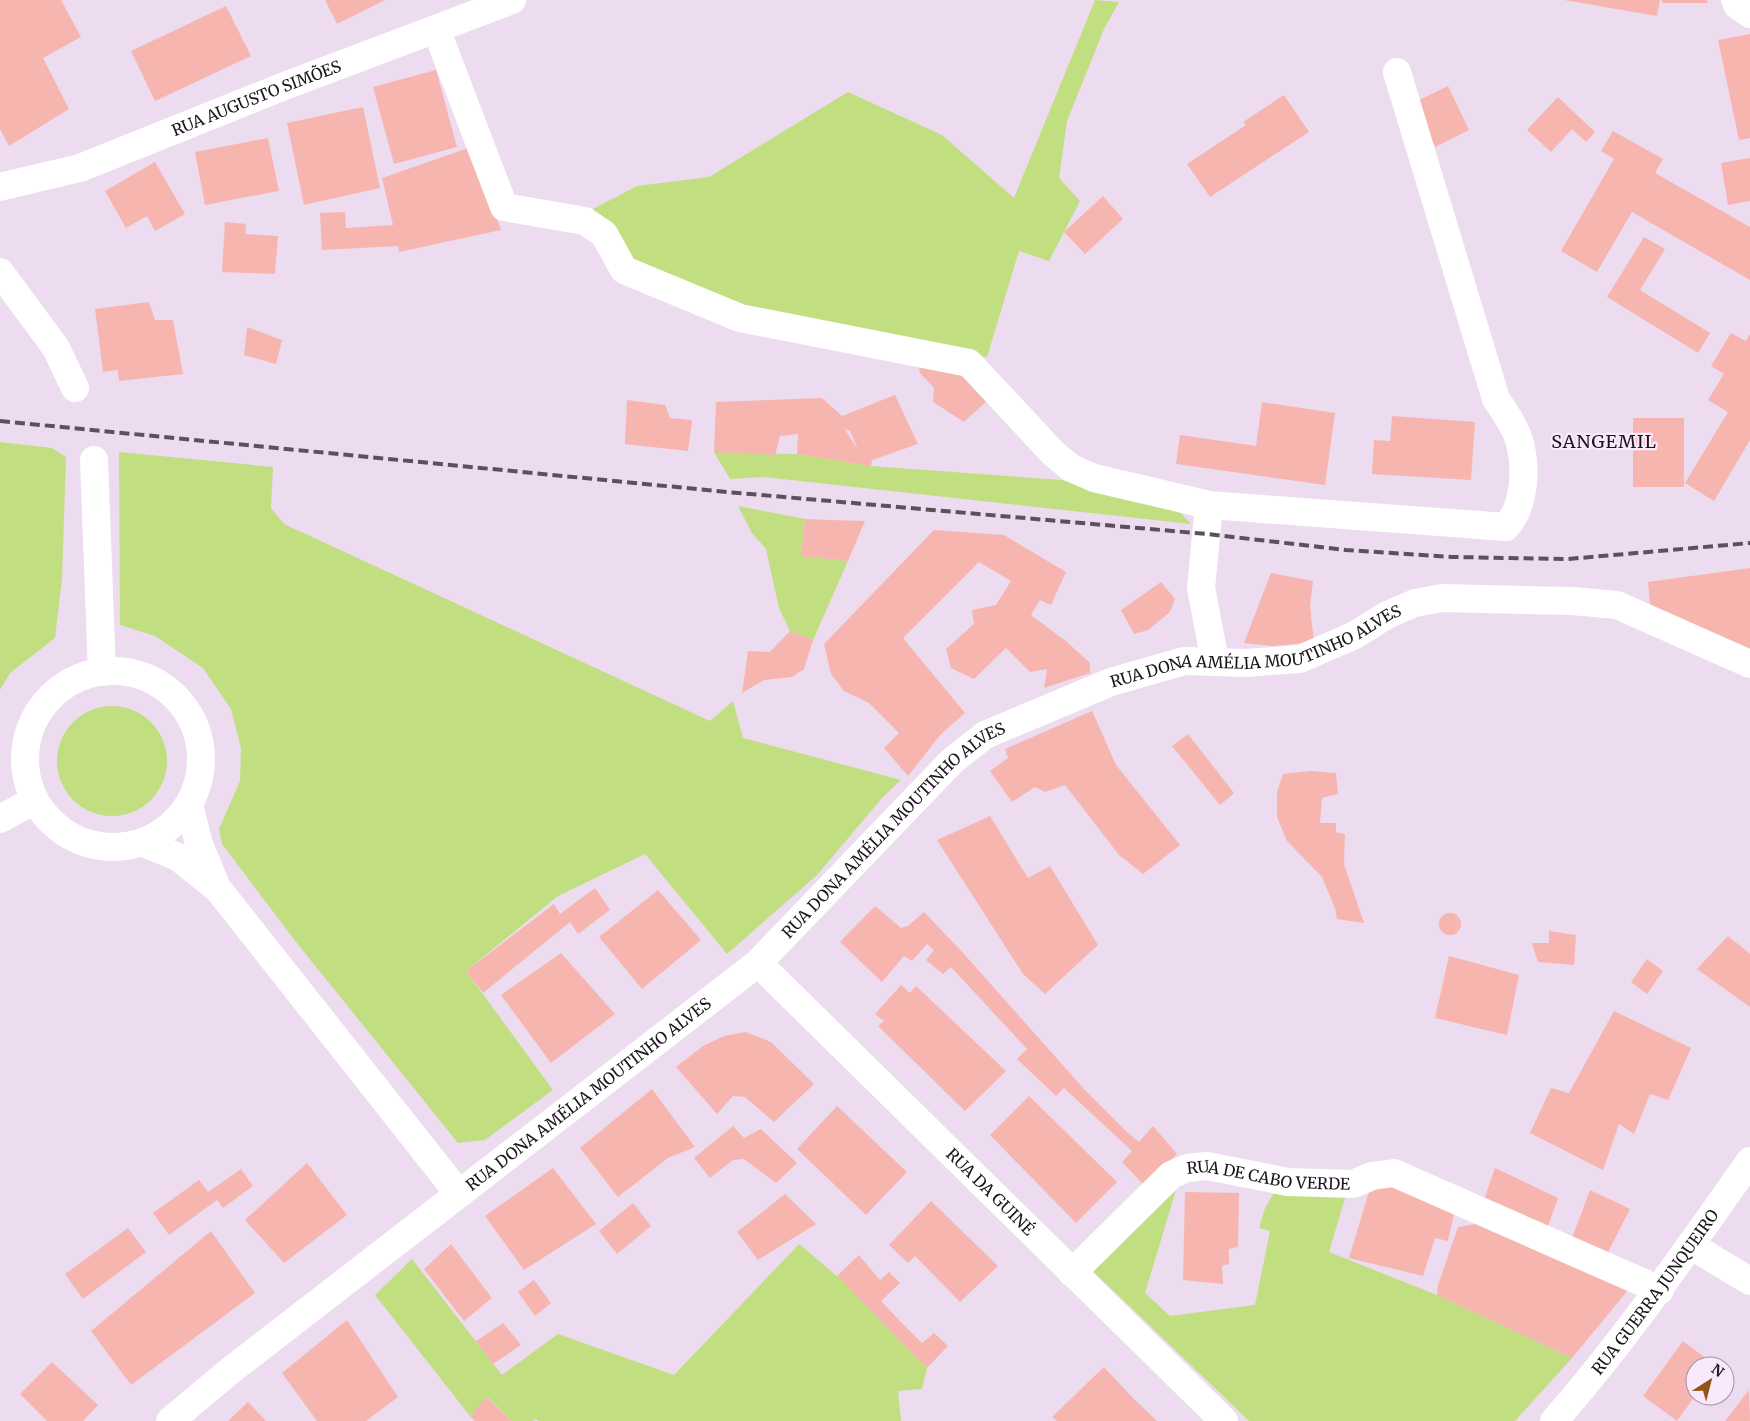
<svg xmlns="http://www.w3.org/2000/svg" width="1750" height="1421" font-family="Merriweather,serif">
<rect width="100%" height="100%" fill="#eddbf0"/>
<path fill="#c1df80" d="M1095 0 1119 2 1104 29 1067 121 1059 178 1080 201 1049 261 1019 251 987 357 744 308 640 269 593 209 637 186 709 177 848 92 942 135 1014 198Z
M0 442 52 448 66 457 62 578 55 638 10 673 0 690Z
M119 452 273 467 271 508 284 524 710 721 733 701 743 738 901 780 882 798 817 875 727 954 645 854 558 896 466 971 553 1090 485 1140 458 1143 296 942 222 844 219 829 240 781 241 748 231 709 203 668 155 636 120 625Z
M714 452 797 454 871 466 1075 481 1179 511 1191 524 764 477 730 479Z
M738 506 805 519 801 556 848 561 813 640 790 631 779 608 766 549 752 533Z
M57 761a55 55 0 1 1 110 0a55 55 0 1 1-110 0Z
M1176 1190 1145 1293 1170 1316 1255 1305 1270 1231 1259 1228 1265 1208 1275 1191H1347L1329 1252 1437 1295 1572 1358 1515 1421H1249L1093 1271Z
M799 1244 837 1276 927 1368 922 1389 898 1391 901 1421H539L535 1419 533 1421H512L487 1397 470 1416 375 1295 412 1259 502 1375 558 1334 674 1375Z"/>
<path fill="#f6b6af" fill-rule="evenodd" d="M0 0H61L81 37 43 58 69 109 9 146 0 129Z
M325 0H385L337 24Z
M1564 0H1660L1657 16Z
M1662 0H1707L1708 3H1662Z
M226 6 251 56 155 101 131 51Z
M1750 34V138L1739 140 1718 40Z
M436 70 457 147 394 164 373 87Z
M1448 86 1469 130 1435 147 1413 103Z
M1284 95 1309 132 1210 197 1187 164 1246 125 1243 122Z
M1558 97 1595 132 1586 142 1572 129 1551 152 1527 130Z
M363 107 380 188 304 205 287 123Z
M1613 131 1663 159 1655 173 1750 227V280L1632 212 1597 272 1561 251 1614 159 1601 151Z
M268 138 279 191 205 205 195 152Z
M471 147 501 230 399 252 398 246 322 250 320 213 345 212 346 228 393 225 382 178Z
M1750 158V201L1728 205 1721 163Z
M155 162 185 214 155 231 147 216 126 228 105 191Z
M1103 196 1123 219 1085 254 1064 232Z
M225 222 246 224 245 234 278 236 275 274 222 272Z
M1644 237 1665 249 1640 290 1710 333 1698 353 1607 297Z
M149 302 155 320H173L183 374 119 381 118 370 103 372 95 309Z
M247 327 282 340 276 364 244 355Z
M1731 333 1746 341 1750 334V440L1714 501 1685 483 1728 412 1708 400 1724 374 1711 366Z
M920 365 954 368 989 399 964 422 933 402 934 388 919 372Z
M895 395 918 444 872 460 871 466 797 454 798 434 780 436 775 455 714 452 716 402 822 398 842 416ZM844 428 850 431 858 450Z
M627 400 665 405 670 418 692 420 688 451 625 444Z
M1262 402 1335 413 1325 485 1176 464 1180 435 1256 446Z
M1392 416 1475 422 1471 480 1372 474 1374 440 1390 441Z
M1633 418H1684V487H1633Z
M805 519 829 520 865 521 848 561 801 556Z
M934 530 1004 535 1066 572 1051 605 1040 600 1031 615 1067 642 1090 663V673L1044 688 1047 669 1030 672 1006 648 974 679 951 668 946 649 974 624 972 610 996 605 1011 581 979 562 903 638 965 713 941 734 908 776 884 748 899 733 869 703 844 691 831 674 824 644Z
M1750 568V650L1650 605 1648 582Z
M1271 573 1313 581 1310 606 1314 642 1273 646 1244 643Z
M1161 582 1175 599 1170 612 1148 630 1134 634 1121 610Z
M790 631 813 640 804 669 792 677 764 680 742 693 748 651 770 652Z
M1092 711 1116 765 1180 845 1143 874 1119 855 1065 785 1045 792 1035 787 1012 802 990 771 1008 758 1005 749Z
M1188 734 1234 793 1220 805 1172 746Z
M1311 771 1336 773 1338 794 1322 798 1320 823H1336V832L1345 834 1344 864 1364 923 1337 919 1335 908 1322 877 1287 841 1277 817V792L1283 774Z
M990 816 1028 878 1050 866 1098 945 1045 994 1023 974 937 840Z
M595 888 610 910 578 934 570 922 483 993 466 971 554 904 560 914Z
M658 890 701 940 642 989 599 937Z
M875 906 901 928 908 926 924 912 964 954 1084 1089 1127 1132 1139 1142 1153 1126 1177 1154 1144 1185 1122 1162 1132 1151 1064 1088 1056 1096 1017 1059 1027 1049 951 967 943 974 926 960 934 950 927 944 912 961 904 956 882 982 840 942Z
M1439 924a11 11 0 1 1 22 0a11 11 0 1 1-22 0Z
M1549 931 1576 935 1574 965 1538 962 1532 943H1549Z
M1728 936 1750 954V1007L1697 969Z
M561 953 615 1014 551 1063 501 995Z
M1449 956 1519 975 1507 1035 1435 1018Z
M1647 959 1663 971 1647 994 1631 982Z
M901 985 910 993 916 986 1006 1071 965 1111 878 1026 884 1021 875 1014Z
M1614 1011 1691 1048 1668 1100 1650 1094 1634 1134 1619 1124 1603 1170 1530 1133 1551 1088 1569 1093Z
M746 1032 771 1042 814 1084 774 1122 745 1097 733 1096 717 1114 676 1067 703 1046 724 1036Z
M652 1089 695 1147 668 1158 618 1197 580 1148Z
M1029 1096 1117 1182 1076 1223 990 1135Z
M837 1106 907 1172 866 1215 797 1149Z
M733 1126 744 1138 761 1129 797 1163 776 1183 744 1159 733 1160 710 1178 694 1158Z
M307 1163 347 1215 284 1263 245 1220Z
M553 1168 596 1224 524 1270 485 1216Z
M1495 1168 1558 1198 1546 1232 1483 1202Z
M241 1169 253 1186 223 1208 217 1200 169 1235 153 1213 199 1180 208 1192Z
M1371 1185 1398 1187 1455 1209 1448 1241 1435 1238 1423 1276 1349 1258Z
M1590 1190 1630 1209 1606 1256 1572 1238Z
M1185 1192 1239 1193 1238 1247 1229 1249V1264L1222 1266 1223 1284 1183 1280Z
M785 1194 816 1224 758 1260 737 1232Z
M931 1201 998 1266 960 1302 915 1256 908 1263 889 1245Z
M633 1203 651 1226 617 1254 599 1231Z
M1482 1223 1629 1289 1572 1358 1437 1295 1438 1285 1458 1227Z
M128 1228 146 1252 83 1299 65 1274Z
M211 1231 255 1293 131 1385 91 1331Z
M451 1244 492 1298 464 1321 424 1269Z
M859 1255 880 1280 889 1272 900 1283 881 1301 899 1320 922 1343 934 1333 948 1346 927 1368 837 1276Z
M534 1280 551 1303 535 1316 518 1292Z
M347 1320 398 1397 366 1421H317L282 1373Z
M503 1323 521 1345 493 1364 476 1341Z
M1683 1341 1716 1366H1695V1396L1677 1421 1643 1396Z
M52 1362 98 1405 83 1421H47L20 1394Z
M1104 1367 1133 1398 1157 1421H1057L1052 1417Z
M1749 1390 1750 1421H1725Z
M486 1397 512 1421H475L470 1416Z
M248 1402 266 1421H228Z"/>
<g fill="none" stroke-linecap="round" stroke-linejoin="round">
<g stroke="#fff" stroke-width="28">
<path d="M1735 0 1737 5 1750 14"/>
<path d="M436 29 504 207 585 221 604 234 624 270 740 318 969 363 1053 453 1071 468 1094 478 1209 505 1506 527C1526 505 1527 464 1518 437 1513 423 1504 411 1496 399L1397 72"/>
<path id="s1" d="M0 187 80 168 282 87 512 0"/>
<path d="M0 272 56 348 75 388"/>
<path d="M94 460 102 672"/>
<path d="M1209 505 1201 588 1215 661"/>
<circle cx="113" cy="759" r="88"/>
<path d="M189 805 199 844 215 883"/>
<path d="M0 819 35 800"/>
<path d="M144 843 178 857 218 889 459 1194"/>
<path id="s2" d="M758 963 1224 1421"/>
<path d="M1690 1245 1750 1281"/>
<path id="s3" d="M1072 1273 1171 1175 1187 1168 1207 1166 1288 1182 1353 1184 1372 1176 1394 1173 1660 1290"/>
<path id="s4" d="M170 1421 231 1370 758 963 952 761 985 735 1111 682 1184 661 1246 663 1300 659 1355 635 1387 615 1415 603 1442 598 1572 601 1617 605 1750 664"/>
<path id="s5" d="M1554 1421C1626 1339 1687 1250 1750 1161"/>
</g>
<path stroke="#5a515d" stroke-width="4" stroke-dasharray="10 5" stroke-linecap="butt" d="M0 421 727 492 1207 534 1346 550 1452 557 1568 559 1750 543"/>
</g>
<g text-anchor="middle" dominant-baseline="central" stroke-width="4.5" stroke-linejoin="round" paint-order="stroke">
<g font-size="16" fill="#1a141c" stroke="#fae8fd">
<text stroke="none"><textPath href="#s1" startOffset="272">RUA AUGUSTO SIMÕES</textPath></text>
<text stroke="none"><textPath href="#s4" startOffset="1356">RUA DONA AMÉLIA MOUTINHO ALVES</textPath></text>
<text stroke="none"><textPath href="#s4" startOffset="936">RUA DONA AMÉLIA MOUTINHO ALVES</textPath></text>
<text stroke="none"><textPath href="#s4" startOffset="531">RUA DONA AMÉLIA MOUTINHO ALVES</textPath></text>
<text stroke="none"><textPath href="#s3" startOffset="239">RUA DE CABO VERDE</textPath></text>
<text stroke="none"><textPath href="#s2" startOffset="326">RUA DA GUINÉ</textPath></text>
<text stroke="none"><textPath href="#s5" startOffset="164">RUA GUERRA JUNQUEIRO</textPath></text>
</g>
<g font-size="18" letter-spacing="1" fill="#1a141c" stroke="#fae8fd">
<text x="1604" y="441">SANGEMIL</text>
</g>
</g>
<g transform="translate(1710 1381) rotate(36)"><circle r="24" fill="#fae8fd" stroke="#a093a3"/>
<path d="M0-4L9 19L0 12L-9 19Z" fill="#915615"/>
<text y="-8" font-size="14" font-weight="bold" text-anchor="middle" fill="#1a141c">N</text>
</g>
</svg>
